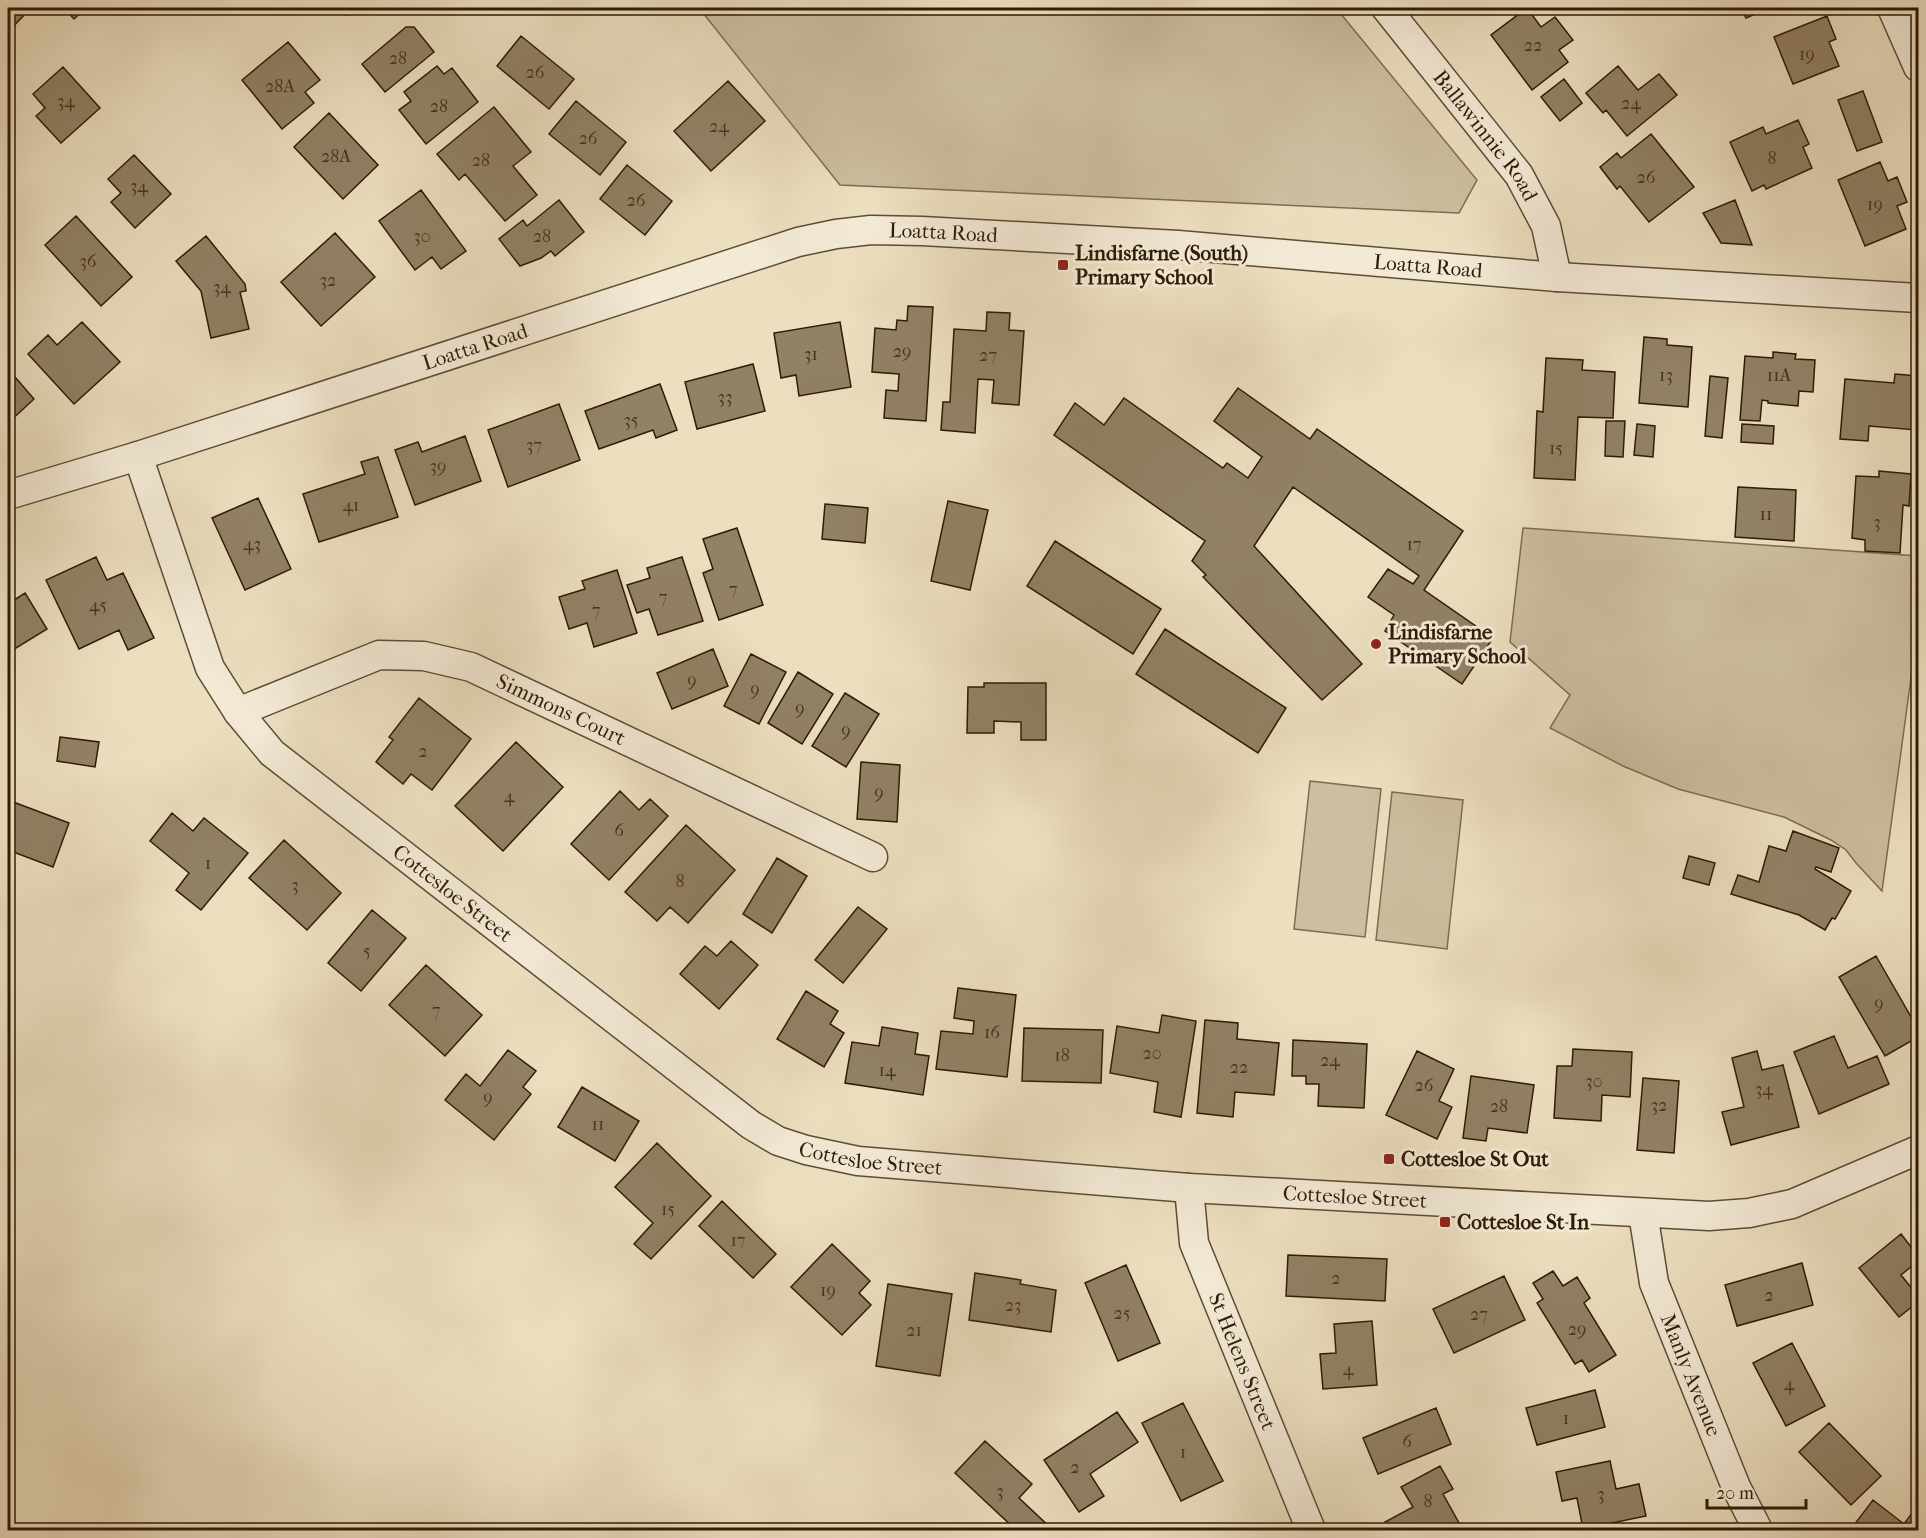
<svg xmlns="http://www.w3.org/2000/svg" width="1926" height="1538" font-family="'IM FELL French Canon',serif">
<rect width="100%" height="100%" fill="#ecdfc0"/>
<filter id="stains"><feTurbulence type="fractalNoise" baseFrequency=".00333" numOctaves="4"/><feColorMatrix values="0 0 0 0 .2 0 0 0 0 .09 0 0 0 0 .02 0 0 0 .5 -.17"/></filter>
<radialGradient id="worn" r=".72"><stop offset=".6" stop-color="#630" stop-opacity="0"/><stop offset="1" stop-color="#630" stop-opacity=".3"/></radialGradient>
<path fill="#ccbea0" stroke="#7d6c52" stroke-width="1.5" d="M699 8H1336L1477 180 1459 213 840 185Z
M1523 528 1918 556V627L1882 891 1856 863 1846 850 1831 840 1784 817 1678 789 1623 766 1550 728 1570 695 1510 642Z
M1310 781 1381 789 1365 937 1294 929Z
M1392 792 1463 800 1447 949 1376 940Z"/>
<path fill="#918166" stroke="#2e1b05" stroke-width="1.5" d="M8 8H20L26 13 8 32Z
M64 8H86L74 19Z
M340 8H356L346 15Z
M1527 8 1541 27 1555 17 1573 40 1559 50 1568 62 1532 90 1491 35Z
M1741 8H1769L1746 18Z
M1827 16 1836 39 1829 42 1839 66 1793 84 1774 37Z
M406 27H414L434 52 385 92 362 64Z
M521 36 574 79 549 109 497 66Z
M288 42 320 80 305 92 314 103 282 129 242 80Z
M437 66 444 74 452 68 478 102 426 144 399 110 411 101 404 92Z
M1618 66 1638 90 1659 74 1677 95 1627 136 1606 110 1603 113 1586 93Z
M63 67 100 108 61 143 36 116 45 108 33 94Z
M1564 79 1582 103 1560 121 1541 97Z
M728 81 765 121 711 171 674 131Z
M1863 91 1882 142 1857 151 1838 100Z
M576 101 626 142 600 175 549 134Z
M494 107 531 152 513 166 537 195 505 221 465 174 459 180 437 154Z
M329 113 378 165 343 199 294 147Z
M1798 120 1809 144 1803 147 1812 168 1766 189 1764 185 1752 191 1730 142 1763 127 1766 134Z
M1651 134 1694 187 1649 222 1620 186 1617 189 1600 167 1617 153 1621 158Z
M134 155 171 194 135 228 111 202 121 193 108 179Z
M1880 162 1888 181 1897 177 1907 202 1897 206 1906 229 1865 246 1838 180Z
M627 165 672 201 645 235 600 199Z
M421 190 466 251 441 269 432 257 415 270 379 221Z
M559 200 584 232 555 256 551 251 541 258 520 266 499 239 523 220 527 226Z
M1735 200 1752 245 1721 243 1703 213Z
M76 216 132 277 101 306 45 245Z
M335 233 375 277 321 326 281 282Z
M206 236 245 284 246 291 240 292 249 329 211 338 201 291 176 261Z
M908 306 933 307 926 421 884 418 886 390 898 391 899 374 872 372 875 328 896 330 897 320 907 321Z
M987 312 1010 313 1009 330 1024 331 1019 405 992 403 994 380 978 379 975 433 941 430 943 402H950L954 329 986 331Z
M82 322 120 362 74 404 28 354 48 335 57 345Z
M840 322 851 387 799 396 796 375 781 378 774 333Z
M1644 337 1667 339V345L1692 347 1688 407 1639 403Z
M1773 352 1796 354 1795 359 1815 360 1813 392 1799 391 1798 406 1768 403V401L1762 400 1760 421 1740 420 1745 356 1773 358Z
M1546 358 1583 360 1582 370 1615 372 1613 418 1578 417 1575 480 1534 478 1537 411 1543 412Z
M753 364 765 411 697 429 685 382Z
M8 369 34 399 8 423Z
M1895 374 1918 376 1917 430 1869 426 1868 441 1840 439 1845 379 1894 383Z
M1710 376 1728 378 1722 438 1705 436Z
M660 384 677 430 656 438 653 430 599 449 585 411Z
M1238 388 1310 439 1317 429 1463 531 1424 590 1493 638 1462 684 1385 631 1394 615 1368 597 1388 569 1413 584 1419 576 1293 487 1254 546 1362 664 1322 700 1203 577 1206 575 1192 561 1205 541 1054 435 1075 403 1104 425 1124 398 1223 468 1227 463 1248 478 1262 457 1214 421Z
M559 404 580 460 508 487 488 430Z
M1606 421H1625L1623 457 1605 456Z
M1637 424 1655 426 1653 457 1634 455Z
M1742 424 1774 426 1773 444 1741 442Z
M465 436 481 481 415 505 395 450 418 442 422 452Z
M378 457 398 517 319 542 303 494 365 474 361 462Z
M1879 471 1911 474 1909 506 1903 505 1900 553 1865 551V540L1852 538 1856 476 1879 477Z
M1738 487 1796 490 1794 541 1735 537Z
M258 498 291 569 245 590 212 518Z
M948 501 988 510 970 590 931 581Z
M825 504 868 508 865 543 822 539Z
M737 528 763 605 719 620 703 573 713 569 703 539Z
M1055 541 1161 609 1133 654 1027 586Z
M96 557 107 580 123 573 154 638 128 650 119 630 79 649 46 580Z
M682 557 703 621 658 635 649 609 637 613 627 585 650 578 647 568Z
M617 570 637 633 594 647 587 623 569 629 559 597 585 589 582 581Z
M25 593 47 629 8 653V604Z
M1165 629 1286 708 1258 753 1136 674Z
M713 649 728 686 672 709 657 673Z
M751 654 786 672 759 724 724 706Z
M798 672 833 694 802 744 768 723Z
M984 683H1046V740H1021V722L994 721V733H967L968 687H984Z
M845 693 879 714 846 767 812 746Z
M419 698 471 739 432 790 411 774 403 784 376 762 393 740 389 737Z
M60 737 99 742 95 767 57 761Z
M516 742 563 787 503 851 455 806Z
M861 762 900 765 897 822 857 819Z
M620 791 639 810 650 799 668 816 609 880 571 844Z
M8 800 69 823 53 867 8 850Z
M172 813 193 831 204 818 248 853 201 910 176 890 189 873 150 841Z
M686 825 735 870 688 923 670 907 657 921 625 892Z
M1793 831 1839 848 1831 872 1816 867 1815 869 1851 891 1835 919 1832 918 1825 930 1799 915 1731 894 1738 875 1759 882 1769 846 1786 851Z
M284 840 341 893 307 930 249 878Z
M1689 856 1715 863 1709 885 1683 878Z
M777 858 807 876 772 933 743 914Z
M858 907 887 929 843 983 815 960Z
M372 910 406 938 361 991 328 963Z
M731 941 758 965 719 1009 680 974 705 946 717 956Z
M1876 956 1918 1029V1037L1885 1056 1839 977Z
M426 965 482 1015 445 1056 389 1005Z
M958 988 1016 995 1007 1077 936 1069 941 1031 973 1034 974 1021 954 1018Z
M806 991 838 1011 830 1024 844 1033 824 1067 777 1039Z
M1162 1015 1196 1021 1181 1117 1154 1112 1158 1082 1110 1073 1117 1026 1159 1033Z
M1205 1020 1238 1023 1237 1039 1279 1043 1274 1095 1235 1092 1233 1117 1197 1113Z
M882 1027 918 1033 915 1054 929 1056 923 1095 845 1083 852 1042 879 1046Z
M1024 1028 1103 1030 1101 1083 1022 1081Z
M1834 1036 1848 1068 1877 1056 1889 1084 1819 1114 1794 1052Z
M1293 1040 1367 1044 1364 1108 1318 1106 1319 1084H1306V1076H1292Z
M1573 1049 1632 1052 1630 1097 1602 1095 1601 1121 1554 1118 1557 1066H1572Z
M508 1050 536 1071 523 1087 531 1094 494 1140 445 1100 466 1074 480 1086Z
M1417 1051 1454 1069 1439 1101 1452 1107 1437 1139 1386 1115Z
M1757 1051 1762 1070 1783 1065 1799 1127 1731 1145 1722 1112 1744 1107 1732 1058Z
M1471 1076 1534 1085 1527 1133 1488 1128 1486 1141 1463 1138Z
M1643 1078 1679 1081 1674 1153 1637 1150Z
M582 1087 639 1121 615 1161 558 1127Z
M657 1143 711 1196 651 1259 634 1244 653 1223 615 1187Z
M722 1201 776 1254 753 1278 699 1226Z
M1901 1234 1918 1256V1261L1901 1275 1918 1296V1302L1899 1317 1859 1268Z
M832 1244 870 1281 859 1293 871 1305 842 1335 791 1287Z
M1288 1255 1387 1259 1385 1301 1286 1296Z
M1802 1263 1813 1305 1737 1326 1725 1285Z
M1126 1265 1160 1343 1118 1361 1085 1283Z
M1553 1271 1563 1286 1577 1277 1590 1298 1584 1303 1616 1355 1589 1372 1582 1360 1575 1364 1537 1303 1543 1299 1533 1283Z
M975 1273 1021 1280 1020 1284 1056 1290 1051 1332 969 1320Z
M1504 1276 1525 1320 1454 1353 1433 1309Z
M888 1284 952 1294 940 1376 876 1366Z
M1372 1321 1377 1385 1323 1389 1320 1354 1336 1353 1334 1324Z
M1792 1343 1825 1406 1786 1426 1753 1363Z
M1595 1390 1605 1427 1537 1445 1526 1408Z
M1183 1403 1223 1481 1181 1501 1142 1423Z
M1436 1408 1451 1444 1378 1474 1363 1438Z
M1117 1412 1138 1442 1090 1474 1104 1496 1079 1512 1044 1460Z
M1829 1423 1881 1476 1851 1505 1799 1452Z
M985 1441 1032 1484 1019 1498 1053 1530H1016L955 1473Z
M1610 1461 1616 1489 1639 1484 1646 1516 1583 1529 1577 1498 1562 1501 1556 1472Z
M1440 1466 1453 1489 1443 1494 1463 1530H1390L1385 1522 1413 1507 1401 1487Z
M1873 1500 1904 1524 1918 1505V1530H1852L1851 1529Z"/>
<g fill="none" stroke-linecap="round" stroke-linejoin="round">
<g stroke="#5e4c34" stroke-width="31">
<g id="street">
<path id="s1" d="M1386 8 1519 175 1546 226 1557 277"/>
<path d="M1892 8 1918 67"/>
<path id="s2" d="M138 456 210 668 238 712 272 753 751 1125 778 1141 806 1150 858 1161 1189 1188 1709 1216 1749 1213 1792 1204 1918 1150"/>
<path id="s3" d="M8 495 138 456 798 242 836 234 871 230 922 231 1178 245 1557 277 1918 298"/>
<path id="s4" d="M238 712 379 655 424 656 471 667 873 857"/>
<path id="s5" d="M1189 1188 1194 1243 1311 1530"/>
<path id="s6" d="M1643 1213 1654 1283 1736 1487 1758 1530"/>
</g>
</g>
<use href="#street" stroke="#f3ead6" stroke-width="28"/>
</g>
<g fill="#8f2418" stroke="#f3ead6" stroke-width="2">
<rect x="1057" y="259" width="12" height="12" rx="3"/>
<circle cx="1376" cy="644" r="6"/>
<rect x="1383" y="1153" width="12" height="12" rx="3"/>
<rect x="1439" y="1216" width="12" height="12" rx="3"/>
</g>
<g text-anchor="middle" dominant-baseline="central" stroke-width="6" stroke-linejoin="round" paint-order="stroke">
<g font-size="18" fill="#47341d">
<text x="1533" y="45">22</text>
<text x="1807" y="54">19</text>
<text x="398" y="58">28</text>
<text x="535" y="72">26</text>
<text x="280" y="86">28A</text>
<text x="66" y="101">34</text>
<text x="1631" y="103">24</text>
<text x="439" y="106">28</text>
<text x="719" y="126">24</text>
<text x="588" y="138">26</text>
<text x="336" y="156">28A</text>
<text x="1772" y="158">8</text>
<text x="481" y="160">28</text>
<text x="1646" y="177">26</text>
<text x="139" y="186">34</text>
<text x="636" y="200">26</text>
<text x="1875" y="204">19</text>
<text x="422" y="236">30</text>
<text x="542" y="236">28</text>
<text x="88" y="261">36</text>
<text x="328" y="280">32</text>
<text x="222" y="287">34</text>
<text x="902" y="351">29</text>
<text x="811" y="354">31</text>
<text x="988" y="355">27</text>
<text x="1666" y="375">13</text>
<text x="1779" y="375">11A</text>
<text x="725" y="397">33</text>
<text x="631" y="420">35</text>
<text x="534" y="445">37</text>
<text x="1556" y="448">15</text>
<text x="438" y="466">39</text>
<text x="351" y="505">41</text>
<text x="1766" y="514">11</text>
<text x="1877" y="522">3</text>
<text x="252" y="544">43</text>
<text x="1414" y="544">17</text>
<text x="733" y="589">7</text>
<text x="663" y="597">7</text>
<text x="98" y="605">45</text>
<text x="596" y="610">7</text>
<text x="692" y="680">9</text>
<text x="755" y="689">9</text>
<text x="800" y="708">9</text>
<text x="846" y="730">9</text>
<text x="423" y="751">2</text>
<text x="879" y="792">9</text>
<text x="509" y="796">4</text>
<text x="619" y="830">6</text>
<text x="208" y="863">1</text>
<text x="680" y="881">8</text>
<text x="295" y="885">3</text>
<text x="367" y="951">5</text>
<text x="1879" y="1003">9</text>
<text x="436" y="1010">7</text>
<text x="992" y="1032">16</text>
<text x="1152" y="1053">20</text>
<text x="1062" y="1055">18</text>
<text x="1330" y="1060">24</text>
<text x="1239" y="1067">22</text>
<text x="887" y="1070">14</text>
<text x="1594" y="1081">30</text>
<text x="1424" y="1085">26</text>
<text x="1764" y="1089">34</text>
<text x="488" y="1097">9</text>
<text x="1659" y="1105">32</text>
<text x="1499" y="1106">28</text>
<text x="598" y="1124">11</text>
<text x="668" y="1209">15</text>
<text x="738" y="1240">17</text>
<text x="1336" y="1278">2</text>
<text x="828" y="1290">19</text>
<text x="1769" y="1295">2</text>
<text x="1013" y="1305">23</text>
<text x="1122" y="1313">25</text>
<text x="1479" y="1314">27</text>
<text x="1577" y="1329">29</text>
<text x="914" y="1330">21</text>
<text x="1348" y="1369">4</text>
<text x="1789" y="1384">4</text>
<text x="1566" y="1418">1</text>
<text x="1407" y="1441">6</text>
<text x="1183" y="1452">1</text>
<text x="1075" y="1467">2</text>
<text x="1000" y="1491">3</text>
<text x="1601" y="1494">3</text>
<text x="1428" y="1501">8</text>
</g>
<g font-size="21" fill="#2e1b05" stroke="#f3ead6">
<text stroke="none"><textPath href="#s1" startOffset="162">Ballawinnie Road</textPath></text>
<text stroke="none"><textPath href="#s3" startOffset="976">Loatta Road</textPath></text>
<text stroke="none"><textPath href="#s3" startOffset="1462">Loatta Road</textPath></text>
<text stroke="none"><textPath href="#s3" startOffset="490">Loatta Road</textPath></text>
<text stroke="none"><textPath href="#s4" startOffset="345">Simmons Court</textPath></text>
<text stroke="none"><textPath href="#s2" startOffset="558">Cottesloe Street</textPath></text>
<text stroke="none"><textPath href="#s2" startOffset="1062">Cottesloe Street</textPath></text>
<text stroke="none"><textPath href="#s2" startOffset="1548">Cottesloe Street</textPath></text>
<text stroke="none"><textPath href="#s5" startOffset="183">St Helens Street</textPath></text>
<text stroke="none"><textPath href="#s6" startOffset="170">Manly Avenue</textPath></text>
</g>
<g font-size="21" font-weight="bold" fill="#2e1b05" stroke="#f3ead6" text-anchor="start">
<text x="1075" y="253">Lindisfarne (South)<tspan x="1075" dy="24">Primary School</tspan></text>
<text x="1388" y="632">Lindisfarne<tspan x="1388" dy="24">Primary School</tspan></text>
<text x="1401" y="1159">Cottesloe St Out</text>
<text x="1457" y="1222">Cottesloe St In</text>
</g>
</g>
<rect width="1926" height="1538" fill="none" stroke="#ecdfc0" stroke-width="30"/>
<rect x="9" y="9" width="1908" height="1520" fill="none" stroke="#2e1b05" stroke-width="3"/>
<rect x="15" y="15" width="1896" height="1508" fill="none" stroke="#2e1b05" stroke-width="1.5"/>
<path d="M1707 1499v9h99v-9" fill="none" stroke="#2e1b05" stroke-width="3"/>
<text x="1716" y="1499" font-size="18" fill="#2e1b05" stroke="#f3ead6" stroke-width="4.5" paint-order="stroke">20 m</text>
<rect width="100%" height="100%" filter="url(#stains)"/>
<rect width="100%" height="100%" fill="url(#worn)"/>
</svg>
